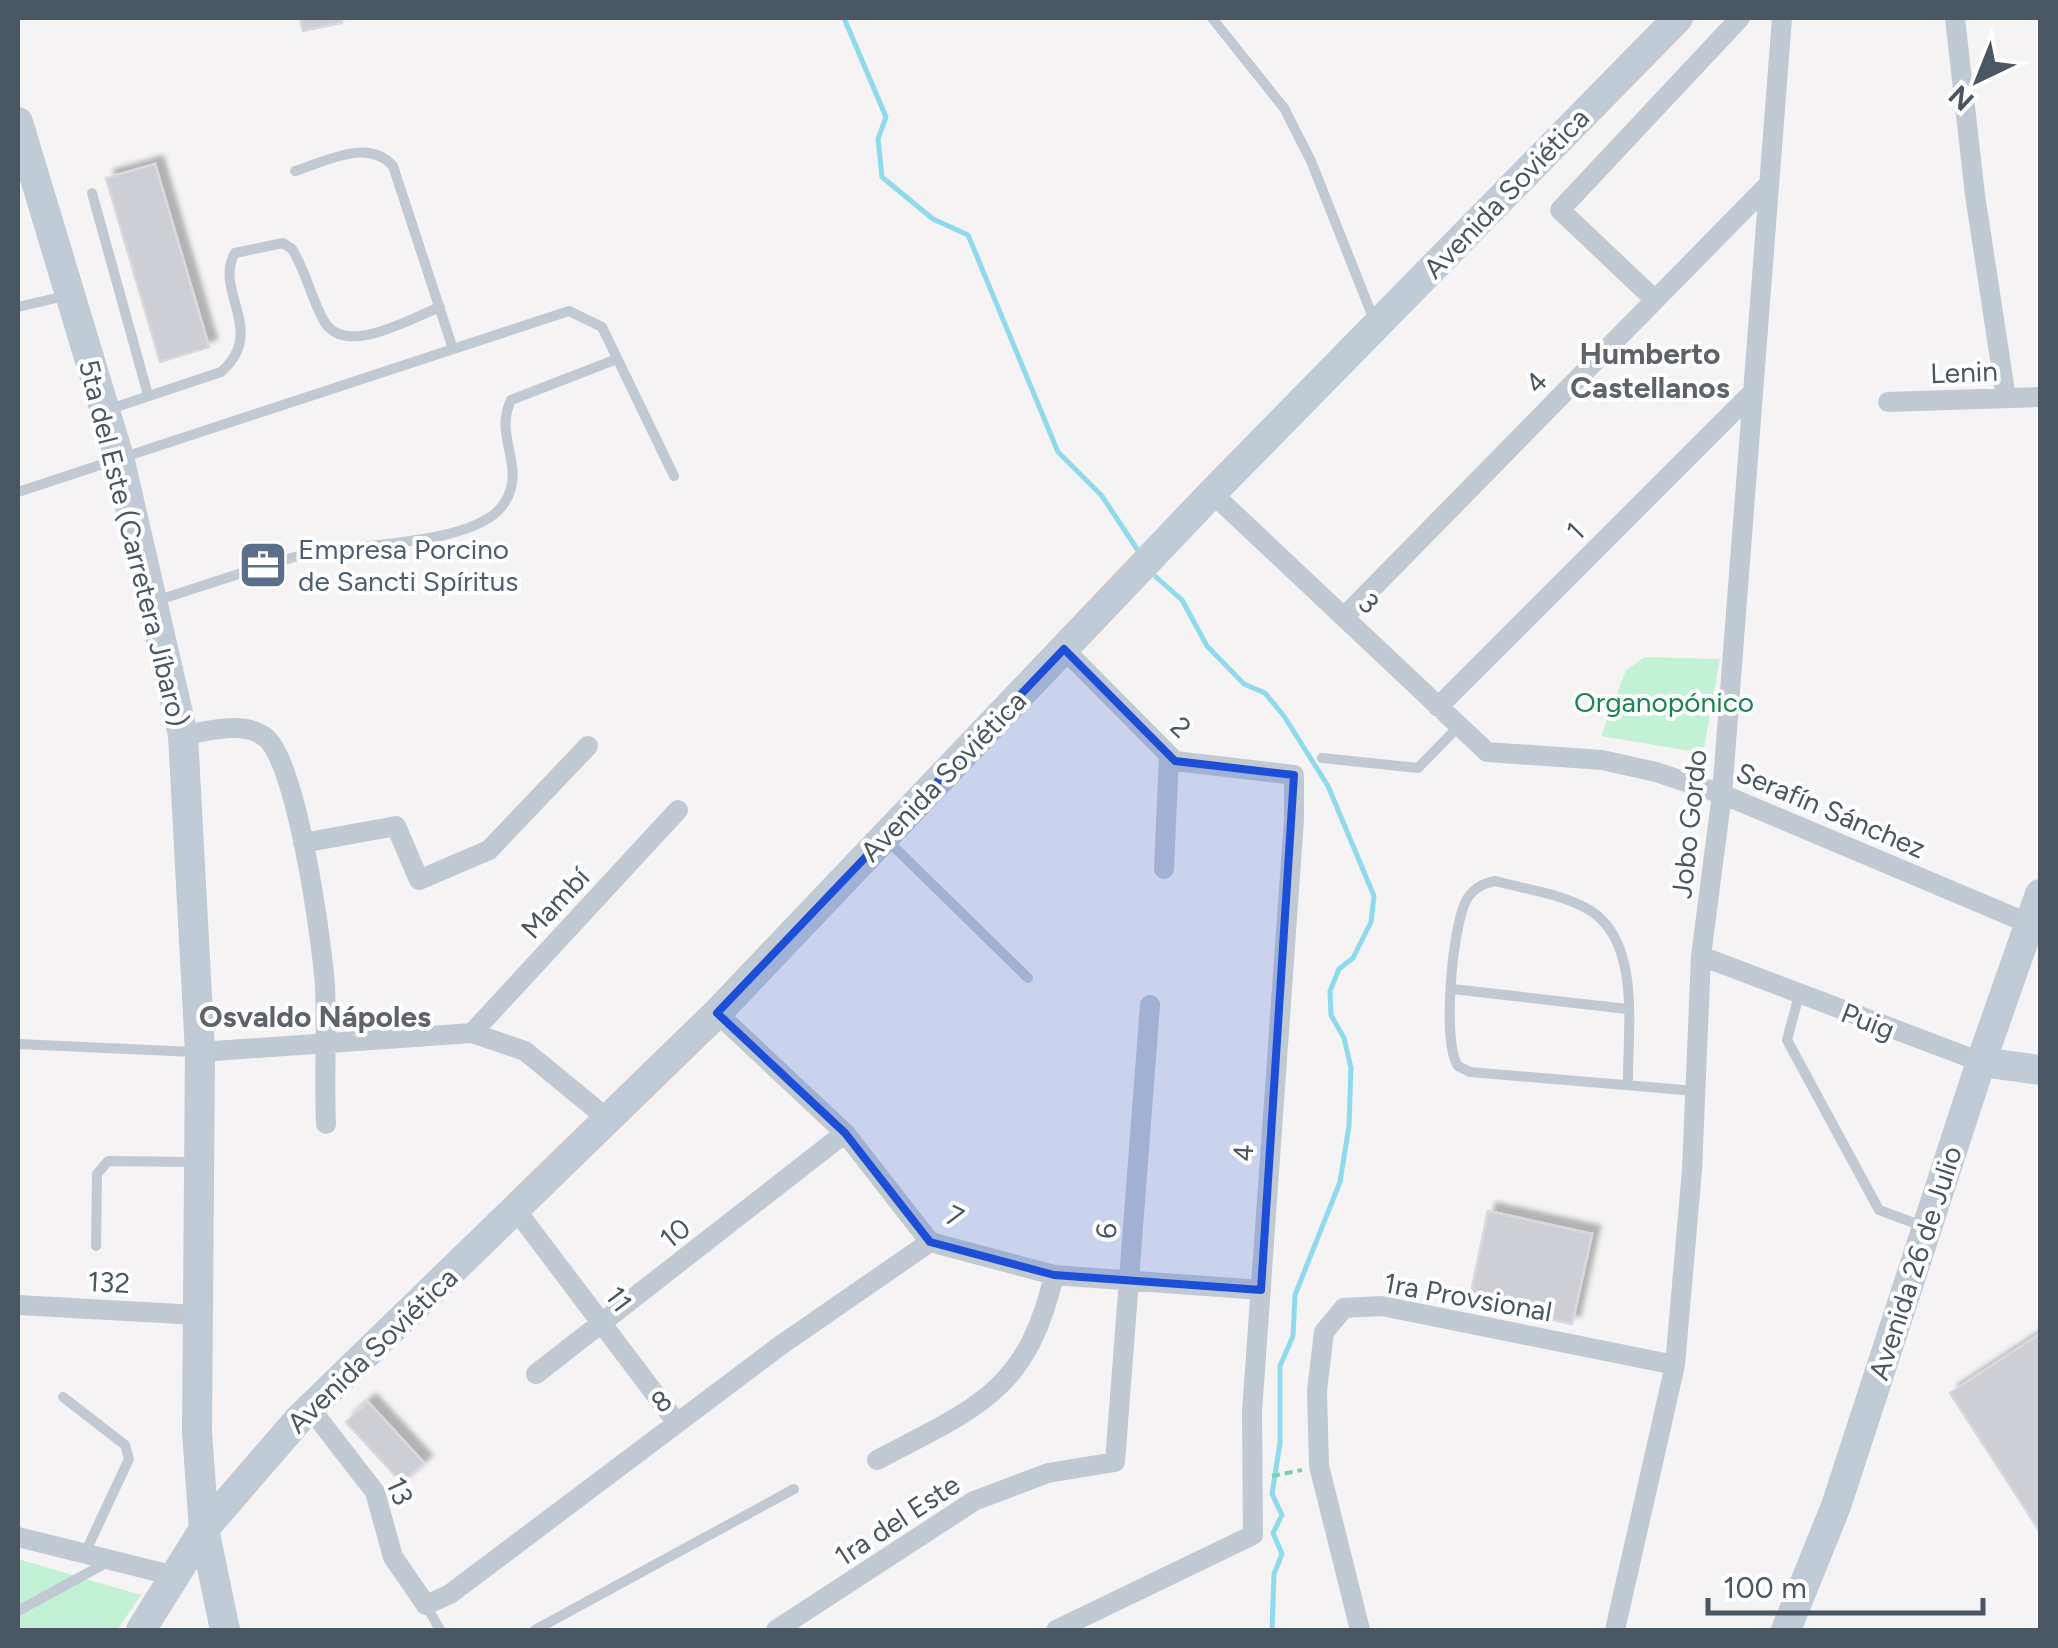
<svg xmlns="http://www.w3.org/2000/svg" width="2058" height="1648" font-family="Figtree,sans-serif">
<defs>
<filter id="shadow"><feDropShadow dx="8" dy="-8" stdDeviation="2.5" flood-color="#0004"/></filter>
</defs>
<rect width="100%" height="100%" fill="#f5f3f3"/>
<path fill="#c3f1d5" d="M1645 657 1720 659 1703 753 1601 736 1626 670Z
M18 1559 141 1595 117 1630H18Z"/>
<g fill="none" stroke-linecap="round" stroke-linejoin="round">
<path stroke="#90daee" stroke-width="5" d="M844 18 886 117 878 139 882 177 933 219 968 235 1058 452 1102 496 1137 549
M1156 577 1182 600 1207 646 1244 684 1265 693 1284 716 1328 786 1374 896 1371 922 1353 958 1339 969 1330 991 1331 1015 1344 1038 1351 1068 1349 1126 1340 1182 1295 1295 1293 1336 1280 1366V1443L1272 1494 1282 1515 1273 1533 1282 1554 1274 1574 1272 1630"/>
</g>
<path fill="#cdcfd5" stroke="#d7d9de" stroke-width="2.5" filter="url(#shadow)" d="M300 18H341L342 23 303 31Z
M155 164 209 347 160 362 106 178Z
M1488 1211 1592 1234 1572 1324 1469 1302Z
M2040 1334V1532L1950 1393Z
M368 1402 424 1463 402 1483 346 1422Z"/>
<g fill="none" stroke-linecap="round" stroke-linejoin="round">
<path stroke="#7ad0a6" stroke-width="4" stroke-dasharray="8 5" stroke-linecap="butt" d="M1272 1476 1302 1470"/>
<path stroke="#c1cad2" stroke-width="10" d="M1212 18 1284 108 1311 161 1374 320
M295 171C327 161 368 138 393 166L453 349
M92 193 148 395
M18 307 69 295
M110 409 221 372C268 331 213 291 235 253L283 243 292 249C306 271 311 298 324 321 345 358 411 318 440 307
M18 492 569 311 602 327 674 476
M155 601C204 586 253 568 302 555 350 543 479 547 505 502 527 466 493 437 511 400L617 359
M1322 758 1418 768 1457 728
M886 839 1028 978
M1453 989 1627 1009
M1799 995 1787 1040 1879 1210 1925 1227
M18 1044 194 1052
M1628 1085C1627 1033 1642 944 1591 911 1564 894 1525 889 1495 881 1482 883 1470 891 1465 903 1452 932 1442 1042 1458 1066L1470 1072 1696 1091
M96 1246 97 1174 108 1161 194 1162
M63 1397 125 1445 129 1459 85 1553
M426 1605 440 1630
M18 1611 106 1563
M535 1630 794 1489"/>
<path stroke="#c1cad2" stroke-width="20" d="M1955 18 1975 195 2006 398
M1655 300 1560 210 1740 18
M1888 402 2040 397
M1212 493 1487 752 1602 760 1656 772 1722 794 2030 924
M1344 617 1767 186
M1438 707 1751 394
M183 735C207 732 243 720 265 737 297 761 322 942 325 986 327 1032 324 1078 326 1124
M303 843 396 826 419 880 489 850 588 746
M1164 869 1169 755
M1701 956 1981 1062
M717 1013 845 1133 930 1242 1054 1275 1261 1290
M472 1033 678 810
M200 1052 472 1033 525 1051 609 1120
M516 1210 677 1423
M18 1305 198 1315
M536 1374 845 1133
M310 1408 375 1492 393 1557 426 1605 450 1594 781 1345 930 1242
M877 1460C975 1408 1027 1393 1054 1275
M18 1537 175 1576
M776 1630 974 1501 1048 1473 1115 1462 1150 1005
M1056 1630 1253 1535 1252 1412 1294 819V775L1175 761 1064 649
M1360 1630 1319 1466 1317 1391 1324 1332 1344 1308 1382 1306 1675 1365
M1615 1630 1675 1365 1692 1170 1701 956 1722 794 1782 18"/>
<path stroke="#c1cbd6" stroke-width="30" d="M18 122 119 457 183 735 200 1052 197 1432 204 1529 225 1630
M1981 1062 2040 1070
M141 1630 204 1529 299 1419 717 1013 1212 493 1678 18
M1786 1630 1836 1506 1981 1062 2040 894"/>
</g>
<path fill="#1d4ed8" fill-opacity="0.2" stroke="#1d4ed8" stroke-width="8" stroke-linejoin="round" d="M1064 649 1175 761 1294 775 1261 1290 1054 1275 930 1242 845 1133 717 1013Z"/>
<defs>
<g id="office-square" transform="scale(2.5)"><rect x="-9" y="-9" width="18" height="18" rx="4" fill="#5c6f8a" stroke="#fff"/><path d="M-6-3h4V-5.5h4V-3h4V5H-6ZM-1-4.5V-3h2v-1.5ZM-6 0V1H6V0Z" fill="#fff"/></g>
</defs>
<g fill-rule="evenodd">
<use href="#office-square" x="263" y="565"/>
</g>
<g text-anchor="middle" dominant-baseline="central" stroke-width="8" stroke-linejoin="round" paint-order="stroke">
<g font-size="28" fill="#4a5661" stroke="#fff">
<text transform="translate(1506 193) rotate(-46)">Avenida Soviética</text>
<text transform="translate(1964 372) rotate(-2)">Lenin</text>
<text transform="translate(1536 382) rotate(-46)">4</text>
<text transform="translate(1575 531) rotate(-45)">1</text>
<text transform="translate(134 543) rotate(76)">5ta del Este (Carretera Jíbaro)</text>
<text transform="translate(1369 603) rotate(44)">3</text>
<text transform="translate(1181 727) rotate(43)">2</text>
<text transform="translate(943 776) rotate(-46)">Avenida Soviética</text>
<text transform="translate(1831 810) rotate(23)">Serafín Sánchez</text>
<text transform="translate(1689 824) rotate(-84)">Jobo Gordo</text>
<text transform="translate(555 903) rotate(-47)">Mambí</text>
<text transform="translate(1868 1021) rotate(21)">Puig</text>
<text transform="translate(1243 1153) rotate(-86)">4</text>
<text transform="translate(955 1216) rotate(25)">7</text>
<text transform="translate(1106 1231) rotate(-86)">6</text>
<text transform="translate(675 1233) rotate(-39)">10</text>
<text transform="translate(1915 1263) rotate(-72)">Avenida 26 de Julio</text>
<text transform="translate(109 1282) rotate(3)">132</text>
<text transform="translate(1468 1297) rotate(10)">1ra Provsional</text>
<text transform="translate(619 1299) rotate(53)">11</text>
<text transform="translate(372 1350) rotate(-44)">Avenida Soviética</text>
<text transform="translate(661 1401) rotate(-37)">8</text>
<text transform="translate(400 1491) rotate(66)">13</text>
<text transform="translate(897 1520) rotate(-33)">1ra del Este</text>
</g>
<g font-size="28" fill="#4e5e75" stroke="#fff" text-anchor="start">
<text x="298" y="549">Empresa Porcino<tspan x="298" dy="32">de Sancti Spíritus</tspan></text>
</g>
<g font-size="28" fill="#17864f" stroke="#fff">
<text x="1664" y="702">Organopónico</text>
</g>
<g font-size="30" font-weight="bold" fill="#5f6368" stroke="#fff">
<text x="1650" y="353">Humberto<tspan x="1650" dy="34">Castellanos</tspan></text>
<text x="315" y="1016">Osvaldo Nápoles</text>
</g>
</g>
<rect width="2058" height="1648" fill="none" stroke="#4a5661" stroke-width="40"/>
<g transform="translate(1978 80) rotate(223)" stroke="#ffffff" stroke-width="8" paint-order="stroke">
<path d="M0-8L18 38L0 25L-18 38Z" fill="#4a5661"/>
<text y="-15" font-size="28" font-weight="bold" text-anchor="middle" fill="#4a5661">N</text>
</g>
<path d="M1708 1598v15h275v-15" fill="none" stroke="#4a5661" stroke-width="5"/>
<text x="1723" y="1598" font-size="30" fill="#4a5661" stroke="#ffffff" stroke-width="8" paint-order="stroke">100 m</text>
</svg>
